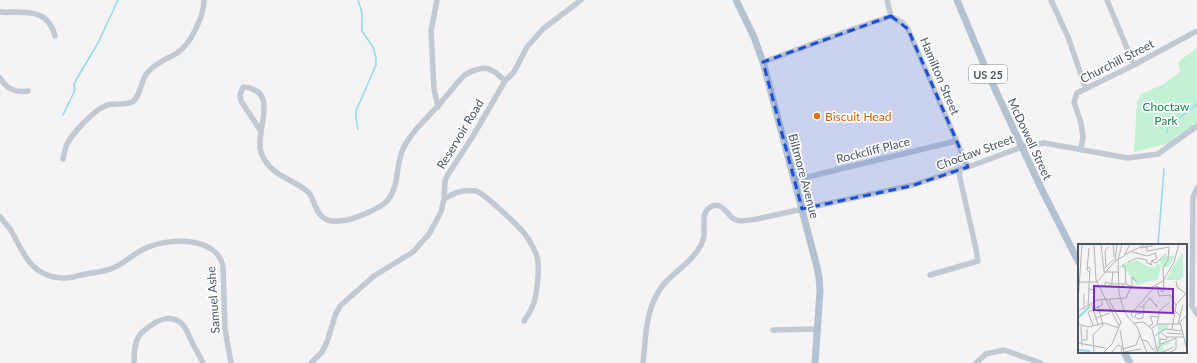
<svg xmlns="http://www.w3.org/2000/svg" width="1197" height="363" font-family="Lato,sans-serif">
<rect width="100%" height="100%" fill="#f5f3f3"/>
<path fill="#c3f1d5" d="M1197 48V123L1170 143 1134 152 1137 102 1141 94 1164 84 1180 72 1178 62Z"/>
<g fill="none" stroke-linecap="round" stroke-linejoin="round">
<path stroke="#90daee" stroke-width="1.5" d="M358 0 362 13V31L373 47 376 58V65L356 111V118L358 129
M63 115 75 90 74 85 76 80 98 43 118 0
M1167 132 1168 127 1197 104
M1158 245 1164 169"/>
<path stroke="#c1cad2" stroke-width="5.5" d="M437 0 431 31 434 89 438 107
M887 0 891 16 903 23 908 29 968 167
M1051 0 1068 37 1086 89
M1107 0 1134 65
M0 12C24 13 48 7 55 36
M763 62 850 30 891 16
M0 78C7 89 15 93 28 91
M261 131 241 101 240 95 243 87C283 90 252 134 262 155 272 177 292 178 308 192 315 199 314 212 324 218 330 223 340 221 347 220 357 218 381 208 388 200 400 185 395 166 403 149 412 130 430 116 443 100 449 94 459 79 465 75 469 72 475 70 479 69 491 66 497 74 505 81
M1081 150 1083 137 1081 123 1074 102 1077 93 1134 65 1197 31
M63 159C64 154 65 149 67 144 73 133 93 111 105 106 113 102 123 106 132 102 140 98 141 80 147 73 155 63 167 59 177 53 191 44 204 16 204 0
M795 180 956 141
M1197 188 1193 197 1192 306 1197 314
M444 199C453 193 465 189 476 191 484 193 517 225 524 233 529 240 535 248 537 257 540 267 537 296 533 305 531 311 527 316 524 321
M0 217C3 221 7 225 10 229 20 245 27 268 47 275 52 277 59 278 65 278 72 278 79 275 86 274 95 272 105 272 113 268 124 264 133 254 144 249 166 238 216 235 223 266L225 329 231 363
M930 275 978 261 976 249 960 178 959 170
M773 330 818 329
M134 363C134 355 134 343 139 336 141 332 146 329 150 326 160 319 170 315 181 323 187 328 188 335 192 342 195 349 200 356 203 363
M311 363 322 352 327 342 336 313 341 305 374 276 413 252 429 234 441 212 444 199 445 181 447 176 473 136 505 81 514 72 527 47 543 29 581 0
M643 363C646 336 645 308 663 285 675 271 692 262 701 245 702 243 703 240 704 237 705 229 701 213 709 208 722 198 728 218 736 220 742 222 751 220 757 219L913 185 968 167 1022 147 1044 143 1128 158 1158 154 1197 126
M976 363 986 354 1004 350 1041 363"/>
<path stroke="#b3c2d1" stroke-width="7" d="M736 0 754 37 763 62 816 263 819 277 820 291 815 363
M957 0 988 74 1041 188 1079 263
M1124 352 1130 363"/>
</g>
<path fill="#1d4ed8" fill-opacity="0.2" stroke="#1d4ed8" stroke-width="3" stroke-dasharray="8 5" stroke-linejoin="round" d="M891 16 908 29 968 167 911 186 802 209 763 62Z"/>
<circle fill="#e8710a" stroke="#fff" stroke-width="1.5" cx="817" cy="116" r="4"/>
<g text-anchor="middle" dominant-baseline="central" stroke-width="3.5" stroke-linejoin="round" paint-order="stroke">
<rect fill="#fff" stroke="#808990" stroke-width="1" x="969" y="65" width="38" height="18" rx="3"/>
<g font-size="11" font-weight="bold" fill="#4a5661">
<text x="988" y="74">US 25</text>
</g>
<g font-size="12" fill="#4a5661" stroke="#fff">
<text transform="translate(1117 61) rotate(-27)">Churchill Street</text>
<text transform="translate(940 76) rotate(67)">Hamilton Street</text>
<text transform="translate(460 134) rotate(-59)">Reservoir Road</text>
<text transform="translate(1030 139) rotate(65)">McDowell Street</text>
<text transform="translate(873 150) rotate(-14)">Rockcliff Place</text>
<text transform="translate(975 152) rotate(-20)">Choctaw Street</text>
<text transform="translate(804 176) rotate(75)">Biltmore Avenue</text>
<text transform="translate(213 300) rotate(-94)">Samuel Ashe</text>
</g>
<g font-size="12" fill="#17864f" stroke="#fff">
<text x="1166" y="106">Choctaw<tspan x="1166" dy="14">Park</tspan></text>
</g>
<g font-size="12" fill="#c56008" stroke="#fff" text-anchor="start">
<text x="825" y="116">Biscuit Head</text>
</g>
</g>
<g transform="translate(1078 244)">
<rect width="109" height="109" fill="#f5f3f3"/>
<path d="M105 9V33L101 36H88L95 22ZM87 12H97L91 23H83L82 15ZM58 16 70 22 78 23V20H81L83 24 80 35 59 41 46 24H41L48 18H55ZM80 80H91L90 85 82 89V99L92 98 93 100 84 102 86 106 83 109H80Z" fill="#c3f1d5"/>
<path fill="none" stroke="#90daee" stroke-width="2" d="M0 74 12 62M0 106 12 107"/>
<path fill="none" stroke="#b1b4b9" stroke-width="1" d="M16 0 18 36 41 82M23 0 26 28H40M35 0 36 13M44 0 40 16 41 49 45 64 51 75M11 4 9 26 11 28M62 4 74 2V0M54 8 69 12 78 9M77 9 79 15 73 17 78 19 88 10M48 10 68 0M37 17 39 0M50 18 59 14 69 16V19L74 21 72 18M44 21 47 22 48 40M9 23 12 24 10 62M28 23 27 7 30 3M26 25 35 16M35 28 34 37V40L33 41 27 43V38L34 40H48L54 43V33L59 38M98 37 99 43 107 49M1 38H19M19 38 37 17 46 12 52 0M79 43 81 52 92 51 98 61M72 44 85 37 96 18 101 0M11 45 17 46 16 54M6 50V65M0 59 4 0M13 60 20 80M98 61 109 48M61 63H64L72 54 79 63 78 60M93 63 103 73M0 67 19 56 48 54 53 43H45V40M109 71 102 78 109 106M18 74 32 69M55 74 53 70 75 45 79 42 84 48 86 46 85 24 90 16 91 3 69 7 68 0M52 75 59 83 69 109M60 75 65 74 66 62M60 75 57 73 58 70 65 69M56 79 65 78 74 85 80 109M0 80 10 83 26 79 41 84M79 80 82 66 91 59M100 80 105 61M15 81 10 68 24 61V57M3 82 4 102M71 82 75 80 72 72 81 73M74 84 80 80H103M94 85 98 61M42 86 46 109M83 89 89 93H105M89 89 105 90M15 91 25 81 20 62M15 91 16 109M77 92 87 85 105 87M4 96H9V85M64 96 69 97 75 106 78 102M0 99 28 104M83 100 98 94M45 105 58 101 62 91M46 108 63 105M25 109 34 100 43 78 31 56M33 109 40 101 44 103 43 109M76 109 82 102V95L88 96 89 93M83 109 95 103M91 109 98 105V94"/>
<path fill="#7b2cbf" fill-opacity="0.15" stroke="#7b2cbf" stroke-width="2" d="M16 42 95 45V69L16 66Z"/>
<rect width="109" height="109" fill="none" stroke="#4a5661" stroke-width="2"/>
</g>
</svg>
